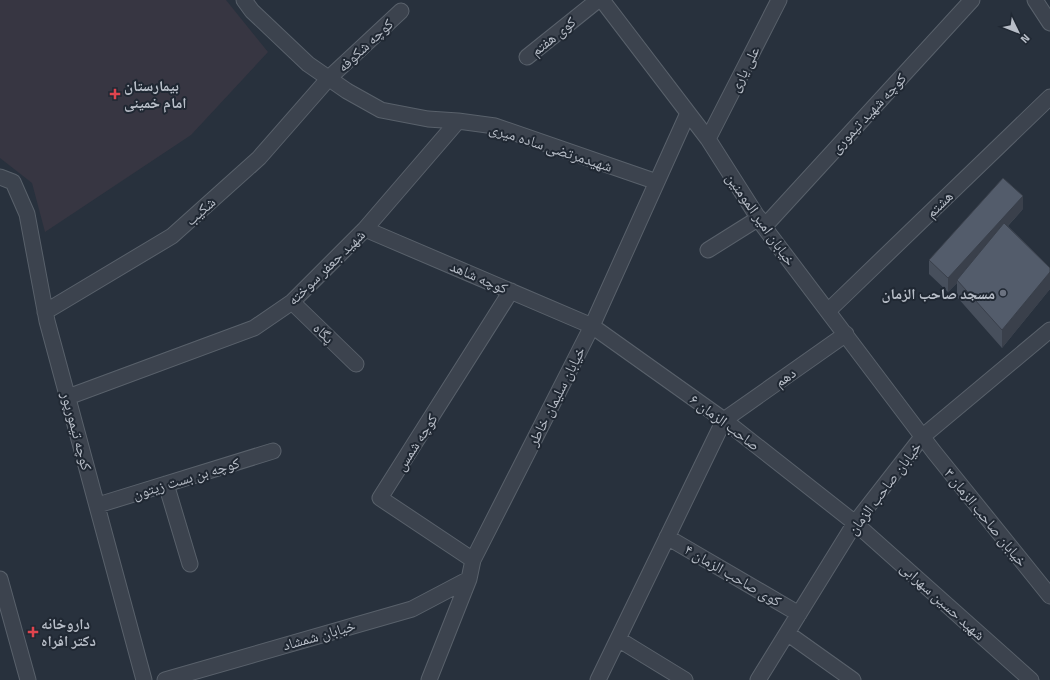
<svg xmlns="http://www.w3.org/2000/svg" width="1050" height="680" font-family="'Titillium Web','Noto Naskh Arabic',sans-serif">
<rect width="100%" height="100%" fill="#28313d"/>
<path fill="#373642" d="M0 0H226L268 52 191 135 45 232 32 183 0 158Z"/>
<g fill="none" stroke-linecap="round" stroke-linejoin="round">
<g stroke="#59616b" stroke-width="17">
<path id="street" d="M244 0 252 11 308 64 347 91 381 110 428 119 458 121 495 126 657 182
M602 0 708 139 764 227 934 452 1050 596
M1035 0 1050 23
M527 57 598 0
M708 139 779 0
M0 177 13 182 27 214 47 321 144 680
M764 227 972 0
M365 229 592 326 724 420 855 523 1031 680
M708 250 759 218
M292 302 356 364
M828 311 1050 97
M45 312 172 236 259 158 329 78 401 11
M68 397 254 328 292 302 365 229 458 121
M166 484 190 564
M98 505 273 451
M667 537 799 614
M473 560 380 498 511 291
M0 579 28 680
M787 633 853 680
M618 639 685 680
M165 680 412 609 469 579
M429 680 469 579 473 560 592 326 688 113
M598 680 724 420 846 334
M758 680 855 523 922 437 1050 330"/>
</g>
<use href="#street" stroke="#3c434e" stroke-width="15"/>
</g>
<path fill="#474f5c" d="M1023 209 1008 226 1050 268V289L1002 348 957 297V283L948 292 929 274V260Z"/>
<path fill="#3a404b" d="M1023 196V209L958 281 957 280V283L948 292V278Z
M1050 272V289L1002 348V330Z"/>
<path fill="#535c6b" stroke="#3a404b" d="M1003 178 1023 196 948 278 929 260Z
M1004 223 1050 268V272L1002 330 957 280Z"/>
<g fill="#e0444e" stroke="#202833" stroke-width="1.5">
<path d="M113 88h4v4h4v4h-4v4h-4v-4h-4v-4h4z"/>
<path d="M31 626h4v4h4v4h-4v4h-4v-4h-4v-4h4z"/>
</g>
<circle fill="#6b7280" stroke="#202833" stroke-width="1.5" cx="1003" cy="293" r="4"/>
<g text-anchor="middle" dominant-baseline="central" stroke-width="4" stroke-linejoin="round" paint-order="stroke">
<g font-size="15" fill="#b8bec8" stroke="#202833">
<text transform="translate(553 36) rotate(-39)">کوی هفتم</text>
<text transform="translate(365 45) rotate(-43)">کوچه شکوفه</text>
<text transform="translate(744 69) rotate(-63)">علی یاری</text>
<text transform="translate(868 113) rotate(-47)">کوچه شهید تیموری</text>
<text transform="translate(551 147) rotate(18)">شهیدمرتضی ساده میری</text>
<text transform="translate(939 204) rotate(-44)">هشتم</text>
<text transform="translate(200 211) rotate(-42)">شکیب</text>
<text transform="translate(761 219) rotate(55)">خیابان امیر المومنین</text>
<text transform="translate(326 267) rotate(-44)">شهید جعفر سوخته</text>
<text transform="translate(479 277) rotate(23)">کوچه شاهد</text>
<text transform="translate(324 333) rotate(44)">پگاه</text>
<text transform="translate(785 377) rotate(-35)">دهم</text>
<text transform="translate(556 396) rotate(-63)">خیابان سلیمان خاطر</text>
<text transform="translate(725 422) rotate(37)">صاحب الزمان ۶</text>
<text transform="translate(77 431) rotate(75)">کوچه تیمورپور</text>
<text transform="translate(416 442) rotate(-57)">کوچه شمس</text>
<text transform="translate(186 478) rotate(-17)">کوچه بن بست زیتون</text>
<text transform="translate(884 488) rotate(-53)">خیابان صاحب الزمان</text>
<text transform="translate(986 517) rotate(51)">خیابان صاحب الزمان ۳</text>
<text transform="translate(733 575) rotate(30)">کوی صاحب الزمان ۴</text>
<text transform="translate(943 601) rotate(42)">شهید حسین سهرابی</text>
<text transform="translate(319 635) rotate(-16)">خیابان شمشاد</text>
</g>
<g font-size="15" font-weight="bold" fill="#b8bec8" stroke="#202833" text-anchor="start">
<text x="124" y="85">بیمارستان<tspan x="124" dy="17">امام خمینی</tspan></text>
<text x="995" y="293" text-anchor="end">مسجد صاحب الزمان</text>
<text x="41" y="623">داروخانه<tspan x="41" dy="17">دکتر افراه</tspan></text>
</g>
</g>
<g transform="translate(1018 32) rotate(133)" stroke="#202833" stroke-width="3" paint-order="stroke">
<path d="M0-3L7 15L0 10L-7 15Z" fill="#b8bec8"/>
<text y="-6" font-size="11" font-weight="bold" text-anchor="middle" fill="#b8bec8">N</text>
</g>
</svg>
